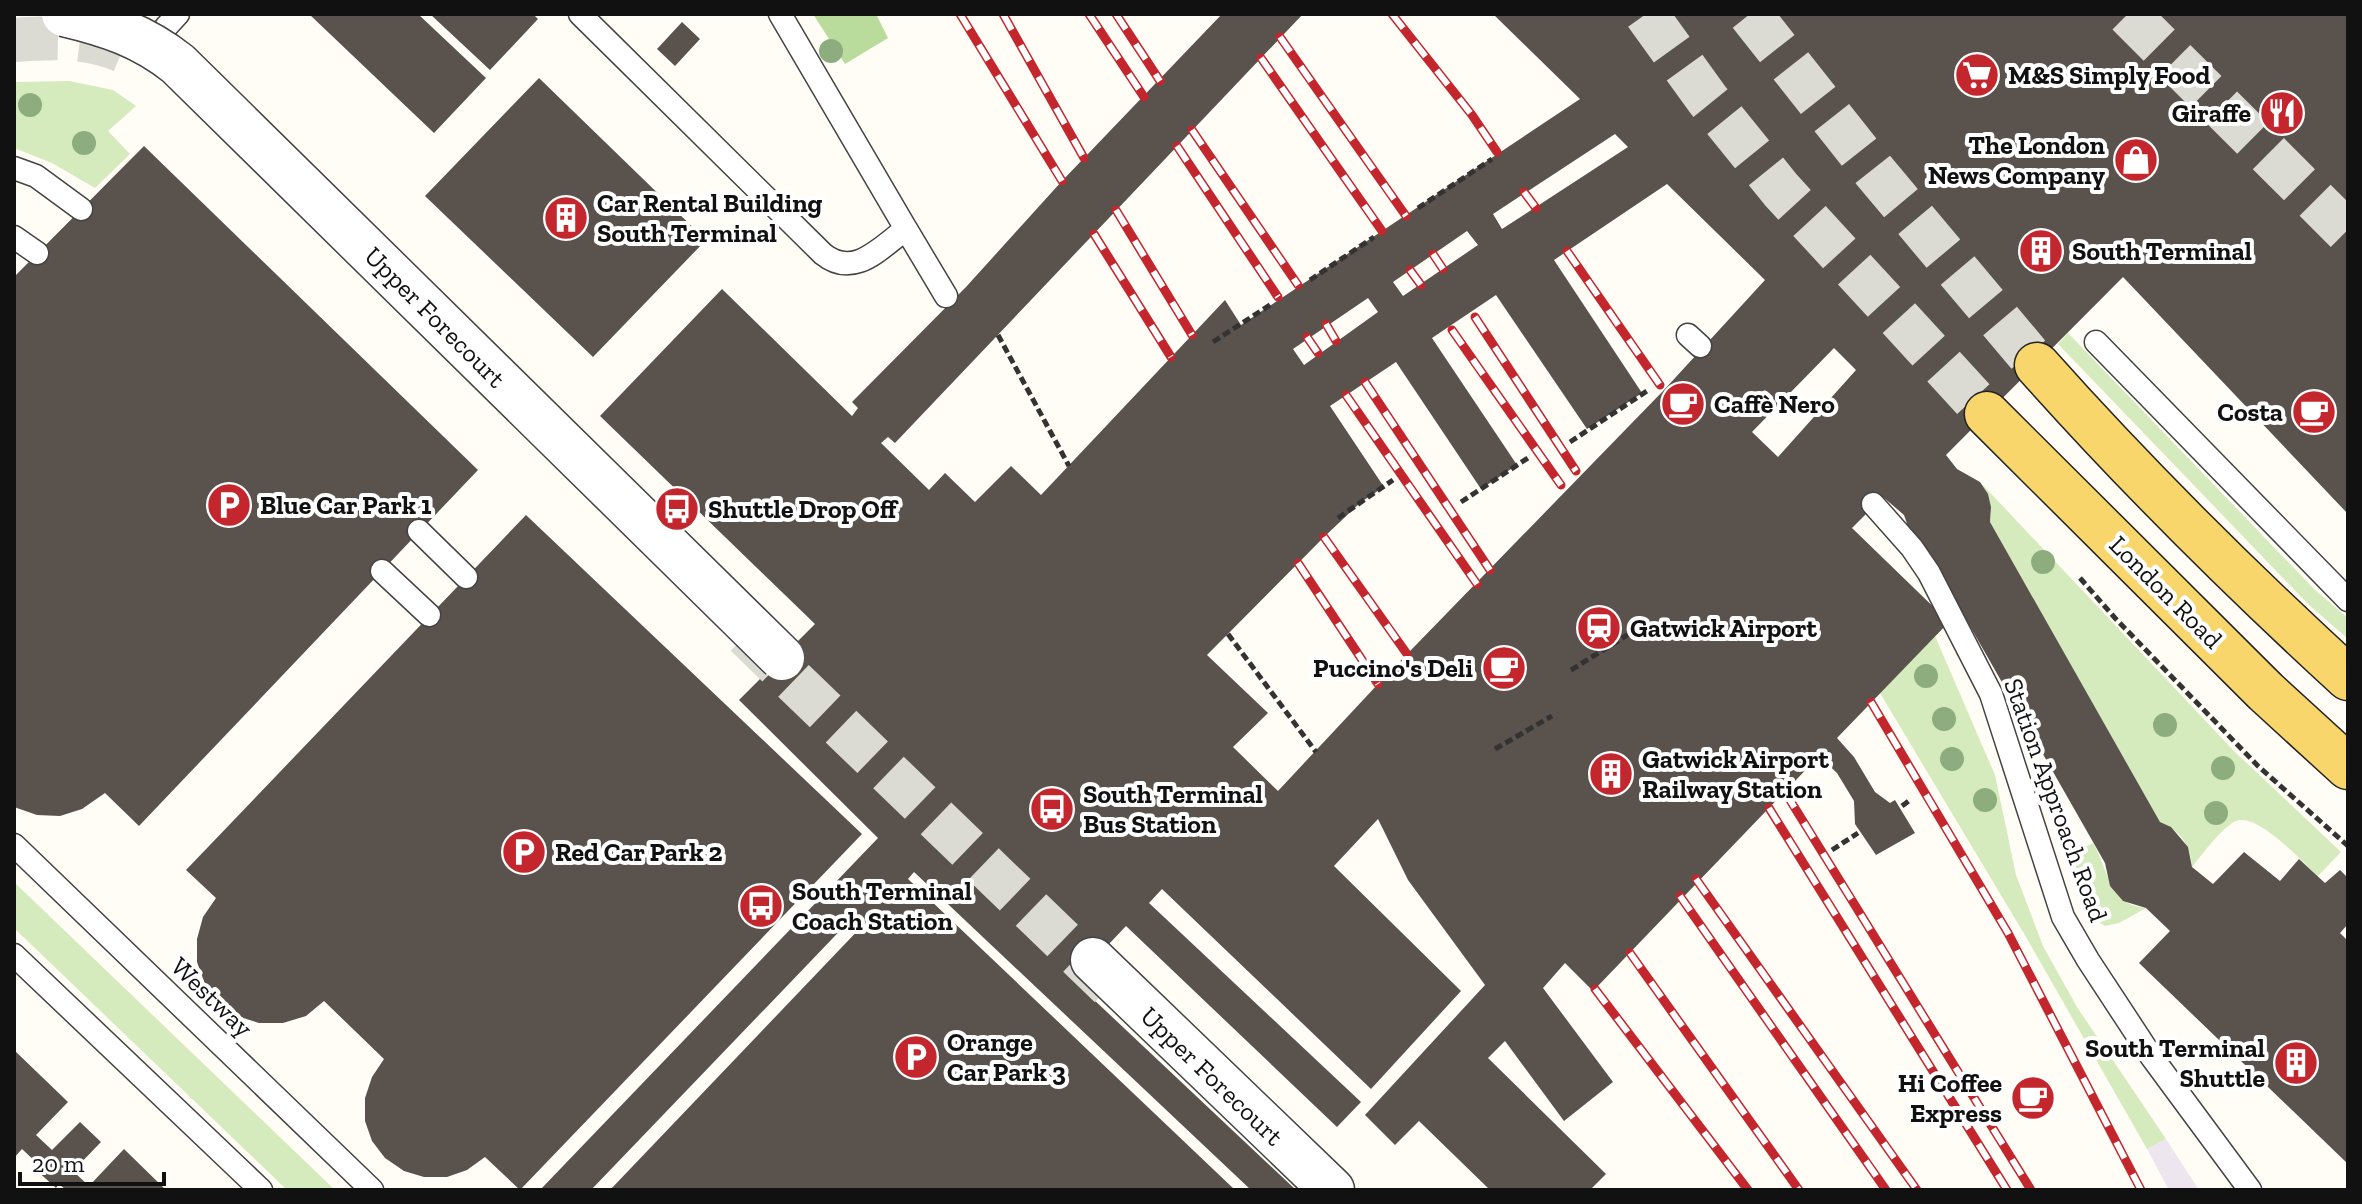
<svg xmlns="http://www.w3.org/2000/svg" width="2362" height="1204" font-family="'Zilla Slab',serif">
<rect width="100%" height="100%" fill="#fffdf5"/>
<path fill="#eee6ef" d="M2166 1139 2199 1190H2169L2147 1149Z"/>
<path fill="#d5ebbd" d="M69 81 113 90 136 106 108 131 130 154 95 188 52 163 14 148V82Z
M2068 333 2315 590 2348 618V639L2308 604 2058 344Z
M1980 482 2234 751 2341 852 2318 876C2302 862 2258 812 2236 821 2222 827 2202 855 2192 867 2191 845 2180 831 2160 822L1990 522C1993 506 1988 495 1980 482Z
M1935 636 1995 775 2016 875 2043 946 2077 1007 2166 1139 2147 1149 2026 937 1880 693Z
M2093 843C2109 870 2108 905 2146 908L2119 923 2105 926C2083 915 2077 876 2071 854Z
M14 882 335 1190H287L14 928Z"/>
<path fill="#b9dc9c" d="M813 14H876L888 38 845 64Z"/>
<path fill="#5a524d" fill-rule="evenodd" d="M309 14H418L486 78 434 133Z
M430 14H533L538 19 490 70Z
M1222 14H1303L895 443 888 437 881 443 929 490 945 473 975 502 1011 466 1041 495 1225 300 1241 325 1580 99 1493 14H2348V514L2123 277 1946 455 1957 469 1980 482 1988 494 1991 507 1990 522 2160 822 2171 827 2188 847 2192 867 2213 884 2244 852 2280 881 2299 859 2325 883 2340 870 2348 878V924L2340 933 2348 941V1164L2139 963 2170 931 2146 908 2123 901 2110 886 2105 863 1926 549 1911 535 1904 515 1883 497 1852 528 1949 622 1837 738 1854 757 1875 792 1890 803 1895 800 1915 833 1876 855 1855 824 1854 801 1837 773 1819 756 1595 989 1593 991 1565 963 1543 988 1613 1082 1564 1121 1505 1041 1488 1058 1606 1174 1590 1190H1490L1419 1121 1395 1145 1365 1115 1485 985 1408 880 1378 819 1334 866 1461 991 1371 1089 1162 889 1149 903 1361 1102 1337 1127 1126 926 1074 981 1296 1190H1251L914 872 908 879 1235 1190H610L864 924 855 915 591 1190H540L878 838 739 700 815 624 600 416 722 289 852 416 858 408 852 402 966 287 1062 181ZM1615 134 1628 147 1502 229 1493 214ZM1667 184 1765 280 1664 390 1378 684 1278 791 1233 747 1268 713 1207 655 1324 537 1361 502 1384 487 1330 406 1396 362 1481 489 1517 465 1432 338 1496 295 1587 429 1615 411 1642 393 1554 260ZM1467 231 1478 245 1403 296 1393 282ZM1368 298 1378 312 1304 365 1293 349ZM1834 348 1856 370 1778 457 1752 432Z
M682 22 700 39 675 66 657 49Z
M539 78 706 240 593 357 425 196Z
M144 146 478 470 139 826 105 793 82 809 60 816 37 815 14 807V277Z
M526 515 862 834 520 1190 485 1157 467 1170 447 1177H424L404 1171 385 1158 372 1141 365 1121V1098L372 1077 384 1059 324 1001 306 1016 283 1023H259L237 1016 218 1002 205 984 197 962V939L203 917 216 898 186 870Z
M14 1050 68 1102 36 1135 52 1150 80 1122 101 1142 73 1171 89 1186 124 1149 166 1190H66L59 1184 56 1188 35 1169 39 1165 22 1149 14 1158Z"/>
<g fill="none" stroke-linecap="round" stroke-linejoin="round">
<path stroke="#dbdad3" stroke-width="44" stroke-dasharray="44 22" stroke-linecap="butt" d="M2128 14 2348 233
M14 40C53 37 89 36 125 52
M746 635 1117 993"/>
<path stroke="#dbdad3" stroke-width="44" stroke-dasharray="44 22" stroke-linecap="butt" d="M1646 14 1708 100 1781 190 1987 414
M1750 14 1874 171 2037 365"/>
<g stroke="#444" stroke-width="25">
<path id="service" d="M580 14 823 254C854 279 880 248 906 229L780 14
M166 27 178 14
M14 168 36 176 81 209
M906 229 946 296
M14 237 37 253
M1688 335 1700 346
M2096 342 2348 600
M1873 504 1912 548 1929 573 1991 694 2063 917 2088 960 2151 1056 2250 1190
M419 531 466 577
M382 571 429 615
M14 845 372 1190
M14 955 261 1190"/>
</g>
<g stroke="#444" stroke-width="47">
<path id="minor" d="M1093 960 1332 1190"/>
</g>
<g stroke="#222" stroke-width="47">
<path id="primary" d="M2037 365C2135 475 2239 578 2348 678
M1987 414 2266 692 2348 767"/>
</g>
<path stroke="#333" stroke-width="5" stroke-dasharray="8 4" stroke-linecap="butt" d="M1418 208 1492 159
M1310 280 1374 237
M998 335 1069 466
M1213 342 1273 303
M1570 442 1650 389
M1461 502 1531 456
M1338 518 1393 480
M2080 578 2115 618 2258 766 2348 846
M1228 634 1316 752
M1571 670 1642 626
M1495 749 1552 716
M1902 806 1910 800
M1832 850 1858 833"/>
<use href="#service" stroke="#fff" stroke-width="22"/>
<use href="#minor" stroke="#fff" stroke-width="44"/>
<use href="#primary" stroke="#f9d66b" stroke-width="44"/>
<g stroke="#c4262e" stroke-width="9">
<path id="rail" d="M960 14 1062 181
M1003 14 1084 158
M1089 14 1144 97
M1116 14 1160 81
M1392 14 1472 115 1497 152
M1280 37 1406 216
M1261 58 1382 231
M1192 130 1298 285
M1177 146 1278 297
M1524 192 1536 208
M1116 210 1192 335
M1094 234 1171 357
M1567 251 1660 385
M1433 254 1443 269
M1410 270 1421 285
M1475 317 1576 471
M1326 324 1336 341
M1452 330 1561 485
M1307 337 1318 353
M1365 382 1490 570
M1346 395 1477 584
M1324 537 1407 654
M1298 563 1378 684
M1871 702 2008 933 2141 1190
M1785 792 2031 1190
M1769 808 2007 1190
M1696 879 1917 1190
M1680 896 1886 1190
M1630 953 1799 1190
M1595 989 1748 1190"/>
</g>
<use href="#rail" stroke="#fff" stroke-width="6" stroke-dasharray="18" stroke-linecap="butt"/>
<g stroke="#444" stroke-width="47" stroke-linecap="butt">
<path id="minor-bridge" d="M64 14C107 24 143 36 178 64L782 658"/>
</g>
<use href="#minor-bridge" stroke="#fff" stroke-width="44"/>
</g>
<g fill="#8dad7f">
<circle cx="831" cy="51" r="12"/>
<circle cx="30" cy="105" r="12"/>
<circle cx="84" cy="143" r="12"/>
<circle cx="2043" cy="562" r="12"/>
<circle cx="1926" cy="676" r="12"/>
<circle cx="1944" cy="719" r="12"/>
<circle cx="2165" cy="725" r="12"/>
<circle cx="1952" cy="759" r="12"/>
<circle cx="2223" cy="768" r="12"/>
<circle cx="1985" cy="800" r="12"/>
<circle cx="2216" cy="813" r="12"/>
</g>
<defs>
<g id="supermarket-disc" transform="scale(2.3)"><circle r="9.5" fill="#c4262e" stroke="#fff"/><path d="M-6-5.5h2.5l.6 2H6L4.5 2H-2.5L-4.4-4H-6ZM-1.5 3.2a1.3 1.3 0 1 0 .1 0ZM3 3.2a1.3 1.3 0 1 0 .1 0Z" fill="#fff"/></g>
<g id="restaurant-disc" transform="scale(2.3)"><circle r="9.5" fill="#c4262e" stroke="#fff"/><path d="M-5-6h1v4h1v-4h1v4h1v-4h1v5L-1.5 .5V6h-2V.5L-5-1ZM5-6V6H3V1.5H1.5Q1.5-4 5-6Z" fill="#fff"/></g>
<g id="shop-disc" transform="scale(2.3)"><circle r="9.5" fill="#c4262e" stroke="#fff"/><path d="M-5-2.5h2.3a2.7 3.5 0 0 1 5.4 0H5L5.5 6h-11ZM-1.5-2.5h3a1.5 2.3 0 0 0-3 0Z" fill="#fff"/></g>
<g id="building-disc" transform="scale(2.3)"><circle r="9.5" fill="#c4262e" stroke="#fff"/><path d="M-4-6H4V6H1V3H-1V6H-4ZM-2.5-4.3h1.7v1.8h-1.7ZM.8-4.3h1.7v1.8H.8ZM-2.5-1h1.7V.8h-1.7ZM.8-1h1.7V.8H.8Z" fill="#fff"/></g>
<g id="cafe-disc" transform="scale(2.3)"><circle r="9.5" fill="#c4262e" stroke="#fff"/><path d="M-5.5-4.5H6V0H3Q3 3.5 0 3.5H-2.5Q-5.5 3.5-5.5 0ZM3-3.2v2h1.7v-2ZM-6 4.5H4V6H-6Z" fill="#fff"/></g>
<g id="parking-disc" transform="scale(2.3)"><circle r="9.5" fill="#c4262e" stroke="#fff"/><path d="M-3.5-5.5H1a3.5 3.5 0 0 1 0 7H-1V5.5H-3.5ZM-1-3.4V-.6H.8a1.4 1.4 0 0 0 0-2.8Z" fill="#fff"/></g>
<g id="bus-disc" transform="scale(2.3)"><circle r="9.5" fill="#c4262e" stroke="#fff"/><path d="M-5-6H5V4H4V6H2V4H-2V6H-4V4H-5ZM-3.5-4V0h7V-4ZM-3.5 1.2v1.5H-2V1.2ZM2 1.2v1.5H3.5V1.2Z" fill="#fff"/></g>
<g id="station-disc" transform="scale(2.3)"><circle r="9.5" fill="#c4262e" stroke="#fff"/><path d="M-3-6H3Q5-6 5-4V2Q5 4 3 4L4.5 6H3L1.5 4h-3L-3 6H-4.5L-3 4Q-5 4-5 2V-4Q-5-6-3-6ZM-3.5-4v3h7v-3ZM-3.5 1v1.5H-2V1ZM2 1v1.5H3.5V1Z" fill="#fff"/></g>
</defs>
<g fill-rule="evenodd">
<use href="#supermarket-disc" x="1977" y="75"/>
<use href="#restaurant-disc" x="2282" y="113"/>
<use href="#shop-disc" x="2136" y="160"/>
<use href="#building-disc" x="566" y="218"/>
<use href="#building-disc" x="2041" y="251"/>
<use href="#cafe-disc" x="1683" y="404"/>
<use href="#cafe-disc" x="2314" y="412"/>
<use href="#parking-disc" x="229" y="505"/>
<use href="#bus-disc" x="677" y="509"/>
<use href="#station-disc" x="1599" y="628"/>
<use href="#cafe-disc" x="1504" y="668"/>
<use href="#building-disc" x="1611" y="774"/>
<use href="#bus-disc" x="1052" y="809"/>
<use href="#parking-disc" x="524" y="852"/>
<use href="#bus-disc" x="761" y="906"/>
<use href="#parking-disc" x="916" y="1057"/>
<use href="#building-disc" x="2296" y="1063"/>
<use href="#cafe-disc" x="2033" y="1098"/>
</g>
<g text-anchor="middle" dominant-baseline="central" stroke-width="8" stroke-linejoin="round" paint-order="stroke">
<g font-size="26" font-weight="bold" fill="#111" stroke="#fff" text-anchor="start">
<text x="2008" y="75">M&amp;S Simply Food</text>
<text x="2251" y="113" text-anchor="end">Giraffe</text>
<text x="2105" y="145" text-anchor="end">The London<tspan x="2105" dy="30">News Company</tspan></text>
<text x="597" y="203">Car Rental Building<tspan x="597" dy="30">South Terminal</tspan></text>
<text x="2072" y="251">South Terminal</text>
<text x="1714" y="404">Caffè Nero</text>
<text x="2283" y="412" text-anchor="end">Costa</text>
<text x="260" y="505">Blue Car Park 1</text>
<text x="708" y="509">Shuttle Drop Off</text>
<text x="1630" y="628">Gatwick Airport</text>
<text x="1473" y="668" text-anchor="end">Puccino's Deli</text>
<text x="1642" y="759">Gatwick Airport<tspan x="1642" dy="30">Railway Station</tspan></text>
<text x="1083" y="794">South Terminal<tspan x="1083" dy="30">Bus Station</tspan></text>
<text x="555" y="852">Red Car Park 2</text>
<text x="792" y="891">South Terminal<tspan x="792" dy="30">Coach Station</tspan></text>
<text x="947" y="1042">Orange<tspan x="947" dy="30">Car Park 3</tspan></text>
<text x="2265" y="1048" text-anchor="end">South Terminal<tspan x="2265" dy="30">Shuttle</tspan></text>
<text x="2002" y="1083" text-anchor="end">Hi Coffee<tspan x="2002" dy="30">Express</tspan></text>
</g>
<g font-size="26" fill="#111" stroke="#fff">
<text transform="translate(435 317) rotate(45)">Upper Forecourt</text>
<text transform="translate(2166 592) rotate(45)">London Road</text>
<text transform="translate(2056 800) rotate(70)">Station Approach Road</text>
<text transform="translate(212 997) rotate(44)">Westway</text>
<text transform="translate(1212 1076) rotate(44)">Upper Forecourt</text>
</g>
</g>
<rect width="2362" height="1204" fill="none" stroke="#111111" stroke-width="32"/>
<path d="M20 1172v12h144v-12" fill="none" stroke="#111111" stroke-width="4"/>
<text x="32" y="1172" font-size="24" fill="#111111" stroke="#ffffff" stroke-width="6" paint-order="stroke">20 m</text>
</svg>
